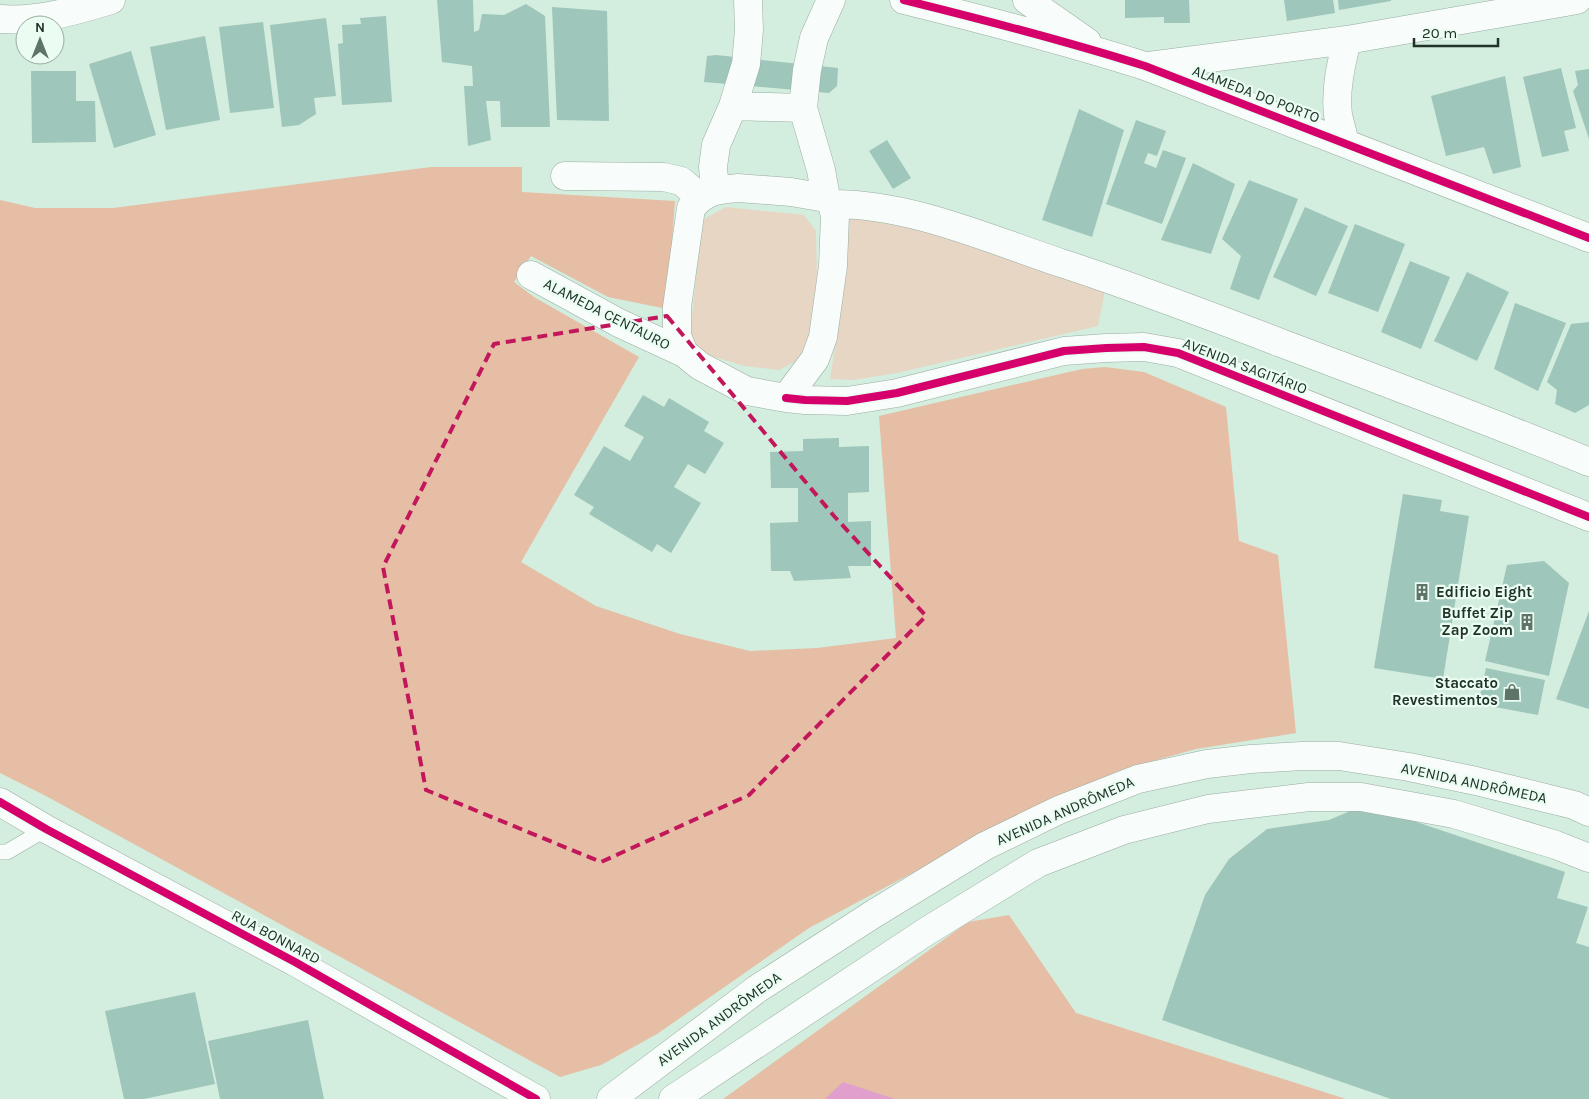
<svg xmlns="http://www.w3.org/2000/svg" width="1589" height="1099" font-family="Karla,sans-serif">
<rect width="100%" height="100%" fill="#d3edde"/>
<path fill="#e8d6c5" d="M726 207 804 215 816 231 817 278 813 322 800 359 779 370 744 366 698 352 691 338 692 316 702 220Z
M843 210 891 215 1105 290 1098 326 897 373 853 380 830 379 837 334 843 282Z"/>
<path fill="#e6bea5" d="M431 167H522V192L675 201 667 309 608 297 531 256 514 282 534 297 639 357 521 562 596 606 680 634 750 651 817 648 896 638 879 416 1082 369 1105 367 1144 372 1226 407 1239 541 1278 555 1296 733 1196 749 1121 770 1044 803 809 928 657 1034 601 1065 560 1077 46 796 0 773V200L35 208H113Z
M1009 915 1076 1013 1346 1099H723L968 922Z"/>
<path fill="#e09fcc" d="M843 1082 895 1099H825Z"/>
<path fill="#9fc6bb" d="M437 0H473L474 32 479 30 482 14 504 15 526 4 545 16 550 127H501L500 101H486L491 140 468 146 464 86H473L472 66 442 62Z
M1125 0H1189L1190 23H1164V17L1125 18Z
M1284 0H1333L1335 13 1287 21Z
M1338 0H1391V1L1339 10Z
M552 7 607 11 609 121 557 120Z
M386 16 392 102 342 105 338 44 343 43 342 25 361 24 360 18Z
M326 18 336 96 314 98 316 114 299 125 282 127 270 25Z
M263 22 274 108 230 113 219 27Z
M205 36 220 120 166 130 150 47Z
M131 51 156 135 114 148 89 64Z
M716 55 838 68 837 86 829 93 704 82 707 56Z
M1561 68 1576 128 1564 131 1569 151 1542 157 1523 77Z
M1589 69V139L1573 91 1578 85 1575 71Z
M31 71H76V101H95L96 142 32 143Z
M1505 76 1521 167 1493 174 1484 147 1446 156 1431 96Z
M1079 109 1124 130 1092 237 1042 220Z
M1136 120 1166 131 1157 156 1148 153 1144 163 1156 168 1163 150 1186 158 1162 224 1106 204Z
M887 140 911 178 893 189 869 151Z
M1193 163 1235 184 1211 254 1161 240Z
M1249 180 1298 199 1259 300 1230 289 1241 256 1222 239Z
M1305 207 1348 226 1316 296 1273 277Z
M1355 224 1405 244 1378 312 1328 293Z
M1410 261 1450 277 1421 349 1381 332Z
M1467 272 1509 292 1477 361 1434 341Z
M1515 303 1566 323 1538 391 1494 369Z
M1589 322V405L1575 413 1555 404 1557 390 1547 382 1571 324Z
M643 395 664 407 669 398 709 422 704 431 724 443 705 474 688 464 674 487 701 503 671 553 657 544 652 552 589 514 594 507 574 495 604 446 630 461 644 437 624 426Z
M839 438V447L869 446V492L848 493V522L871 521V566H848L851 578 794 581 790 571H771L770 523 798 522V488H771L770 452 803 451V439Z
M1403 494 1442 500 1440 511 1469 516 1443 679 1374 668Z
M1544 561 1569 583 1549 676 1485 661 1507 565Z
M1589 611V709L1556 699Z
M1486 668 1545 680 1538 715 1478 704Z
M1360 803 1565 872 1557 898 1588 907 1576 943 1589 947V1099H1391L1162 1020 1205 895 1229 859 1267 829 1329 820 1348 812Z
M195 992 215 1084 144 1099H124L105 1011Z
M308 1020 324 1099H220L208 1041Z"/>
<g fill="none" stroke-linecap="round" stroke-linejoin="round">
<g stroke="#99ada2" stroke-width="16">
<path id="lane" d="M0 852H7L46 829"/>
</g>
<g stroke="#99ada2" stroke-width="29">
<path id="street" d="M904 0C985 20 1066 41 1145 66L1589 238
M1027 0 1087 42
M0 19C37 22 75 11 111 0
M1149 66 1347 40 1577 0
M733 106 803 108
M1345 143C1343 134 1340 124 1338 115 1335 90 1341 64 1347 40
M565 176 664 177 681 181 700 197
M738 188 791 192 826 198 832 204 835 216 833 266 823 337 815 359 786 398 747 391 700 366 684 353 677 336V307L691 208C706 190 717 190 738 188Z
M715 190 713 167 716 145 733 106 746 64 749 30 748 0
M826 198 821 170 803 108 807 70 814 38 831 0
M832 204C911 204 986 238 1061 263 1135 287 1208 315 1281 343 1384 382 1487 420 1589 462
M531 275 619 323 684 353
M786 398 805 400 847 401 897 393 1064 351 1106 348 1144 347 1178 353 1589 517
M0 802 46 829 295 962 536 1099"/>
</g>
<g stroke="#99ada2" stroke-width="29">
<path id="secondary" d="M611 1099 757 989 875 913 985 846 1059 810 1138 779 1207 764 1251 759 1302 756H1339L1409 767 1476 781 1574 805 1589 812
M673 1099 927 931 1038 863 1124 830 1208 809 1309 797H1361L1454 814 1556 845 1589 858"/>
</g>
<use href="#lane" stroke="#f8fcfa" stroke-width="15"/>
<use href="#street" stroke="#f8fcfa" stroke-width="28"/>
<use href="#secondary" stroke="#f8fcfa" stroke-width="28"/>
<g stroke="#ebfdf2" stroke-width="11">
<path id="cycleway" d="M904 0C985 20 1066 41 1145 66L1589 238
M786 398 805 400 847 401 897 393 1064 351 1106 348 1144 347 1178 353 1589 517
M0 802 46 829 295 962 536 1099"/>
</g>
<use href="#cycleway" stroke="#d6006c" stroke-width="8"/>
</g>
<path fill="none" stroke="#c2185b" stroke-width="4" stroke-dasharray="10 6" stroke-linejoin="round" d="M667 316 834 516 926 616 749 795 601 862 426 790 383 567 494 344Z"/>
<defs>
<g id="building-bare" transform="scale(1.35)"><path d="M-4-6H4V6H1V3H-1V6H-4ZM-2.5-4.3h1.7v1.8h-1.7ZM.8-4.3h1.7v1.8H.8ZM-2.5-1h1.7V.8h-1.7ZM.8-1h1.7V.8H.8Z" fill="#5f7468" stroke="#ebfdf2" stroke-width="2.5" paint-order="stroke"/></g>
<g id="shop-bare" transform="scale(1.35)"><path d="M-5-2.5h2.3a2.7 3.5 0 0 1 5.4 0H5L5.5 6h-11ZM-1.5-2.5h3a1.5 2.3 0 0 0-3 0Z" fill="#5f7468" stroke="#ebfdf2" stroke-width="2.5" paint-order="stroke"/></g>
</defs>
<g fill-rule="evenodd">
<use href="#building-bare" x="1422" y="592"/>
<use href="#building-bare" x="1527" y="622"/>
<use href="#shop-bare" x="1512" y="692"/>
</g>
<g text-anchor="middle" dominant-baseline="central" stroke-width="4.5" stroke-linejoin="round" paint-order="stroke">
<g font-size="15" fill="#203329" stroke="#ebfdf2">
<text transform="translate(1256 94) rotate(21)">ALAMEDA DO PORTO</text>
<text transform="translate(607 314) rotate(27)">ALAMEDA CENTAURO</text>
<text transform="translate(1245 366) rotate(21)">AVENIDA SAGITÁRIO</text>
<text transform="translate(1474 783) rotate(12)">AVENIDA ANDRÔMEDA</text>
<text transform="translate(1065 811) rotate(-24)">AVENIDA ANDRÔMEDA</text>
<text transform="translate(276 937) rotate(28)">RUA BONNARD</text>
<text transform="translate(719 1019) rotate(-36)">AVENIDA ANDRÔMEDA</text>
</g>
<g font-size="15" font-weight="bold" fill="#203329" stroke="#ebfdf2" text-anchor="end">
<text x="1436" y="592" text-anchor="start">Edificio Eight</text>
<text x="1513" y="613">Buffet Zip<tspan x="1513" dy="17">Zap Zoom</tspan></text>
<text x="1498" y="683">Staccato<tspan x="1498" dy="17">Revestimentos</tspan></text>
</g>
</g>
<g transform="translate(40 40)"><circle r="24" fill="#ebfdf2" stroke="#9aaca2"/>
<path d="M0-4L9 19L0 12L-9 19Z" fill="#5f7468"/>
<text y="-8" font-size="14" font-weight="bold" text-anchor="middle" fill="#203329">N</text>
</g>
<path d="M1414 38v8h84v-8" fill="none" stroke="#203329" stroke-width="2.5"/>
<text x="1422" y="38" font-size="15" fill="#203329" stroke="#ebfdf2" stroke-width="4" paint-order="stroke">20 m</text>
</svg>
